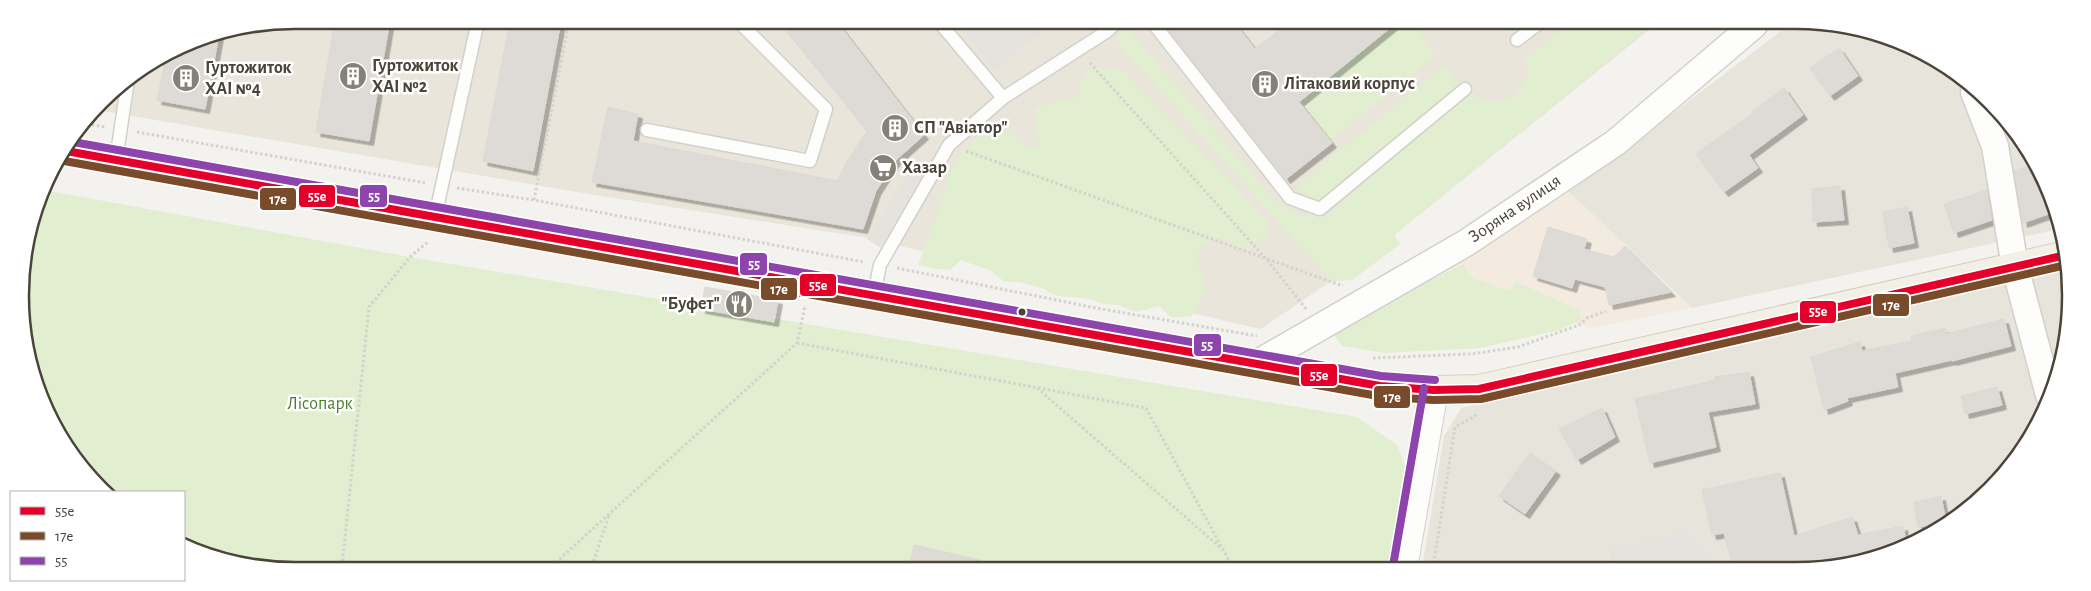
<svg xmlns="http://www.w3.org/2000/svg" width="2091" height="591" font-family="'Alegreya Sans',sans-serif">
<defs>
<filter id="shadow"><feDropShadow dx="4.5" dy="4.5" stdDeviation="0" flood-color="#0004"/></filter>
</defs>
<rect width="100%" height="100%" fill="#f4f2ee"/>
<path fill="#e7e4dc" d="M1789 25H1849L1948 66 2024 142 2060 229 1692 308 1569 192Z
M2066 271V349L2034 433 1990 491 1917 543 1831 569 1717 568 1716 564 1609 551 1608 568H1422L1444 436 1461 408Z"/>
<path fill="#f3ebdf" d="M1569 192 1692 308 1591 328 1489 297 1449 271Z"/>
<path fill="#eae5da" d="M296 20 1655 25 1394 235 1400 244 1352 280 1331 281 1261 329 861 237 583 193 97 110 114 89 190 41Z"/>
<path fill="#e1eecf" d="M1395 24H1411L1436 55 1330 141 1299 102Z
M1504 24H1529L1513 36Z
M1569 24 1652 25 1394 235 1400 244 1352 280 1331 281 1115 40 1118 33 1128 29 1278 204 1302 216 1327 215 1469 92C1485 105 1507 106 1520 88 1524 82 1527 76 1529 70L1525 59Z
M1445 65 1462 86 1325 200H1309L1297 185Z
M1092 66 1124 71 1267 220V236L1239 251 1222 236 1201 245 1197 261 1207 286 1192 316 1172 318 1159 306 1136 312 1118 305 1103 304 1091 299 1059 296 1049 293 1045 289 1019 282H1005L991 271 961 260 950 270 935 269 918 265 935 221 949 174 962 150 982 135 1009 132 1026 147 1041 146 1035 125 1034 108 1079 96 1081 80Z
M44 190 410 257 1357 417 1397 445 1408 473 1390 568 242 566 184 544V492H110L77 463 29 367 21 277Z
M1463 264 1470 277 1509 291 1516 282 1579 310 1581 320 1559 330 1480 348 1384 353 1342 346 1331 330Z"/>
<path fill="#e6e3df" d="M955 22H1034L1042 32 995 71Z
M919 156 934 164 881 248 867 239Z
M1687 531 1716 564 1717 568H1608L1609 551Z"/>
<path fill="#dedbd6" stroke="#dcd9d4" filter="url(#shadow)" d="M335 20H390L369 141 316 132Z
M510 21H561L533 171 483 161Z
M779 22H837L924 135 896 160 876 191 863 229 592 182 608 107 638 114 633 141 838 181 845 165 867 131Z
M1163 23H1235L1255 49 1288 23 1395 24 1299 102 1332 143 1286 179Z
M219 35 205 109 157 100 166 56 190 41Z
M1839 48 1858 76 1830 96 1810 68Z
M1784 88 1803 115 1749 155 1758 168 1724 192 1696 154 1753 113 1752 112Z
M2033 164 2051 213 2023 223 2014 171Z
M1840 186 1844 220 1813 222 1812 189Z
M1987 190 1992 220 1954 233 1944 204Z
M1907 207 1914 243 1889 248 1883 212Z
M1548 227 1587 239 1584 249 1614 257 1625 246 1671 292 1609 305 1605 287 1575 279 1572 288 1533 276Z
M705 287 778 300 774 322 701 309Z
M2004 319 2011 346 1952 361V360L1895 373 1898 387 1847 398 1848 401 1824 410 1811 357 1860 342 1862 351 1912 341 1911 336 1945 328 1946 334Z
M1749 372 1755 404 1708 412 1716 447 1650 463 1635 399 1715 380V377Z
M1997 387 2002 405 1965 414 1961 396Z
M1602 408 1615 437 1577 460 1559 429Z
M1530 453 1556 471 1525 514 1499 496Z
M1780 473 1794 536 1852 517 1858 535 1903 526 1907 546 1831 569 1733 568 1724 533 1712 535 1702 490Z
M1941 496 1946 522 1918 527 1914 502Z
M914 545 980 560 979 567H909Z"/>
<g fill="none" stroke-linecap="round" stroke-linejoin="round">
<g stroke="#d2d0cb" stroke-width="15">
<path id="service" d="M939 22 1003 98
M1153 23 1290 198 1320 209 1465 89
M1517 40 1538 24
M647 130 810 161 826 109 738 21
M116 160 128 80
M435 217 478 21
M874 295 880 265 949 145 1003 98 1106 32 1116 23"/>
</g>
<g stroke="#d2d0cb" stroke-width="29">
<path id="minor" d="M1974 92 1995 146 2015 267 2049 395
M1256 364 1466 243 1615 143 1754 25"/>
</g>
<g stroke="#d2d0cb" stroke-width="30">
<path id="tertiary" d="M1403 568 1434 390"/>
</g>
<g stroke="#d6cebb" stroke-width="30">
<path id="primary" d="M66 151 1380 386 1434 390 1479 389 2066 255"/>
</g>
<path stroke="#d3d2cc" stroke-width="3" stroke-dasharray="2.5 2.5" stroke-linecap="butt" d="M1090 63 1267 260 1307 310
M87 124 106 127
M137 132 426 183
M966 151 1343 286
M457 188 534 200 864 262
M534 200 569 21
M897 268 1096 308 1257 336
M797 343 1146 408 1233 568
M1373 358 1471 354 1518 347 1579 325 1587 318 1606 311
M1037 388 1221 548
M342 566 369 307 410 257 429 241
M552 566 797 343 805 306
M592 566 609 515
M1433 568 1455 427 1478 414"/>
<use href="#service" stroke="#fdfdfc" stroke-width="12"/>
<use href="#minor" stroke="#fdfdfc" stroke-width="26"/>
<use href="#tertiary" stroke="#fdfdfc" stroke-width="28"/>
<use href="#primary" stroke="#f2efe6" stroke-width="28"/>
<g stroke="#fff" stroke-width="11">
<path id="bus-1" d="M66 151 1380 386 1434 390 1479 389 2066 255"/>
</g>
<g stroke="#fff" stroke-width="11">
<path id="bus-2" d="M64 161 1378 396 1433 400 1481 399 2066 265"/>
</g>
<g stroke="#fff" stroke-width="11">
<path id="bus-3" d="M73 142 1381 376 1435 380
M1393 566 1424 388"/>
</g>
<use href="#bus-1" stroke="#e4002b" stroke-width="8"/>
<use href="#bus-2" stroke="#7a4b2a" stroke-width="8"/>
<use href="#bus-3" stroke="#8e44ad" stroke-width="8"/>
</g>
<defs>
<g id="building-disc" transform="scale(1.4375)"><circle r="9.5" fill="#868178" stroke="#fff"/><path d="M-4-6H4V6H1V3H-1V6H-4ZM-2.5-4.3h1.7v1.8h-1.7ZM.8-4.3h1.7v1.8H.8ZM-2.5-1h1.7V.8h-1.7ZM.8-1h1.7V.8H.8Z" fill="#fff"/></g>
<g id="supermarket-disc" transform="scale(1.4375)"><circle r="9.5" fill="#868178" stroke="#fff"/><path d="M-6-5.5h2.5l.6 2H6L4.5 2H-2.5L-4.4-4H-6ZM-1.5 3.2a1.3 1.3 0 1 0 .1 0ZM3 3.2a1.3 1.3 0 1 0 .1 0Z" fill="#fff"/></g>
<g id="restaurant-disc" transform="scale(1.4375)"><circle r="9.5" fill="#868178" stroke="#fff"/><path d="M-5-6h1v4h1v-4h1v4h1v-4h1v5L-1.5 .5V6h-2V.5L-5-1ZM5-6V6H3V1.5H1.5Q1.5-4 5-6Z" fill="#fff"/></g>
</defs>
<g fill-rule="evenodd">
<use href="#building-disc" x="353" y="76"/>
<use href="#building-disc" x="186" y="78"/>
<use href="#building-disc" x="1265" y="84"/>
<use href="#building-disc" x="895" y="128"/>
<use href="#supermarket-disc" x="883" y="168"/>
<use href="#restaurant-disc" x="739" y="304"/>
</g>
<circle fill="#4b4439" stroke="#fff" stroke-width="2" cx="1022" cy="312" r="4.5"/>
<g text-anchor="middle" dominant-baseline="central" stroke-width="5" stroke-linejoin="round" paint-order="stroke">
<g font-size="18" font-weight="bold" fill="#4b4439" stroke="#fff" text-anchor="start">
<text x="372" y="66">Гуртожиток<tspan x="372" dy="21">ХАІ №2</tspan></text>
<text x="205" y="68">Гуртожиток<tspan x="205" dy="21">ХАІ №4</tspan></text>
<text x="1284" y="84">Літаковий корпус</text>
<text x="914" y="128">СП "Авіатор"</text>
<text x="902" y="168">Хазар</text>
<text x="720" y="304" text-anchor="end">"Буфет"</text>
</g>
<g font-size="18" fill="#4b4439" stroke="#fff">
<text transform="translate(1515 209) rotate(-34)">Зоряна вулиця</text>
</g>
<g font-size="18" fill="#4a7f2a" stroke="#fff">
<text x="320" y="404">Лісопарк</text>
</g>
</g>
<path d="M0 0H2091V591H0ZM295 29H1796A266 266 0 0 1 2062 295V296A266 266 0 0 1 1796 562H295A266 266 0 0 1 29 296V295A266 266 0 0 1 295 29Z" fill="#fff" fill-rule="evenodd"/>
<path fill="none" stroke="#4b4439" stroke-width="2.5" d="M295 29H1796A266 266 0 0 1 2062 295V296A266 266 0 0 1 1796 562H295A266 266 0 0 1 29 296V295A266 266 0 0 1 295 29Z"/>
<g stroke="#fff" stroke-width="2">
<rect x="359" y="184" width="29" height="24" rx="5" fill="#8e44ad"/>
<rect x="298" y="184" width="38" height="24" rx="5" fill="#e4002b"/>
<rect x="259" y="187" width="38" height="24" rx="5" fill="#7a4b2a"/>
<rect x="739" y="252" width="29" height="24" rx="5" fill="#8e44ad"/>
<rect x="799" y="273" width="38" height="24" rx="5" fill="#e4002b"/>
<rect x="760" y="277" width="38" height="24" rx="5" fill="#7a4b2a"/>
<rect x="1872" y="293" width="38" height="24" rx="5" fill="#7a4b2a"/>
<rect x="1799" y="300" width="38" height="24" rx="5" fill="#e4002b"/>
<rect x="1193" y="333" width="29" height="24" rx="5" fill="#8e44ad"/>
<rect x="1300" y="363" width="38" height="24" rx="5" fill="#e4002b"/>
<rect x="1373" y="385" width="38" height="24" rx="5" fill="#7a4b2a"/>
</g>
<g font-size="14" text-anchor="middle" font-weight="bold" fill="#fff">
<text x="374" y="201">55</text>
<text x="317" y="201">55е</text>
<text x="278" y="204">17е</text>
<text x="754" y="269">55</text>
<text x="818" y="290">55е</text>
<text x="779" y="294">17е</text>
<text x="1891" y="310">17е</text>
<text x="1818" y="316">55е</text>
<text x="1207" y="350">55</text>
<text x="1319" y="380">55е</text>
<text x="1392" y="402">17е</text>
</g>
<rect x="10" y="491" width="175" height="90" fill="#ffffff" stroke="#b7b4b0"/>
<rect x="20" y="507" width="25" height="8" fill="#e4002b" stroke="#b7b4b0"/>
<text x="55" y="516" font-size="15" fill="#4b4439">55е</text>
<rect x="20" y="532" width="25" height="8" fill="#7a4b2a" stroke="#b7b4b0"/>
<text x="55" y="541" font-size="15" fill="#4b4439">17е</text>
<rect x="20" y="557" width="25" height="8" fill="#8e44ad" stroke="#b7b4b0"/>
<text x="55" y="566" font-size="15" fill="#4b4439">55</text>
</svg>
